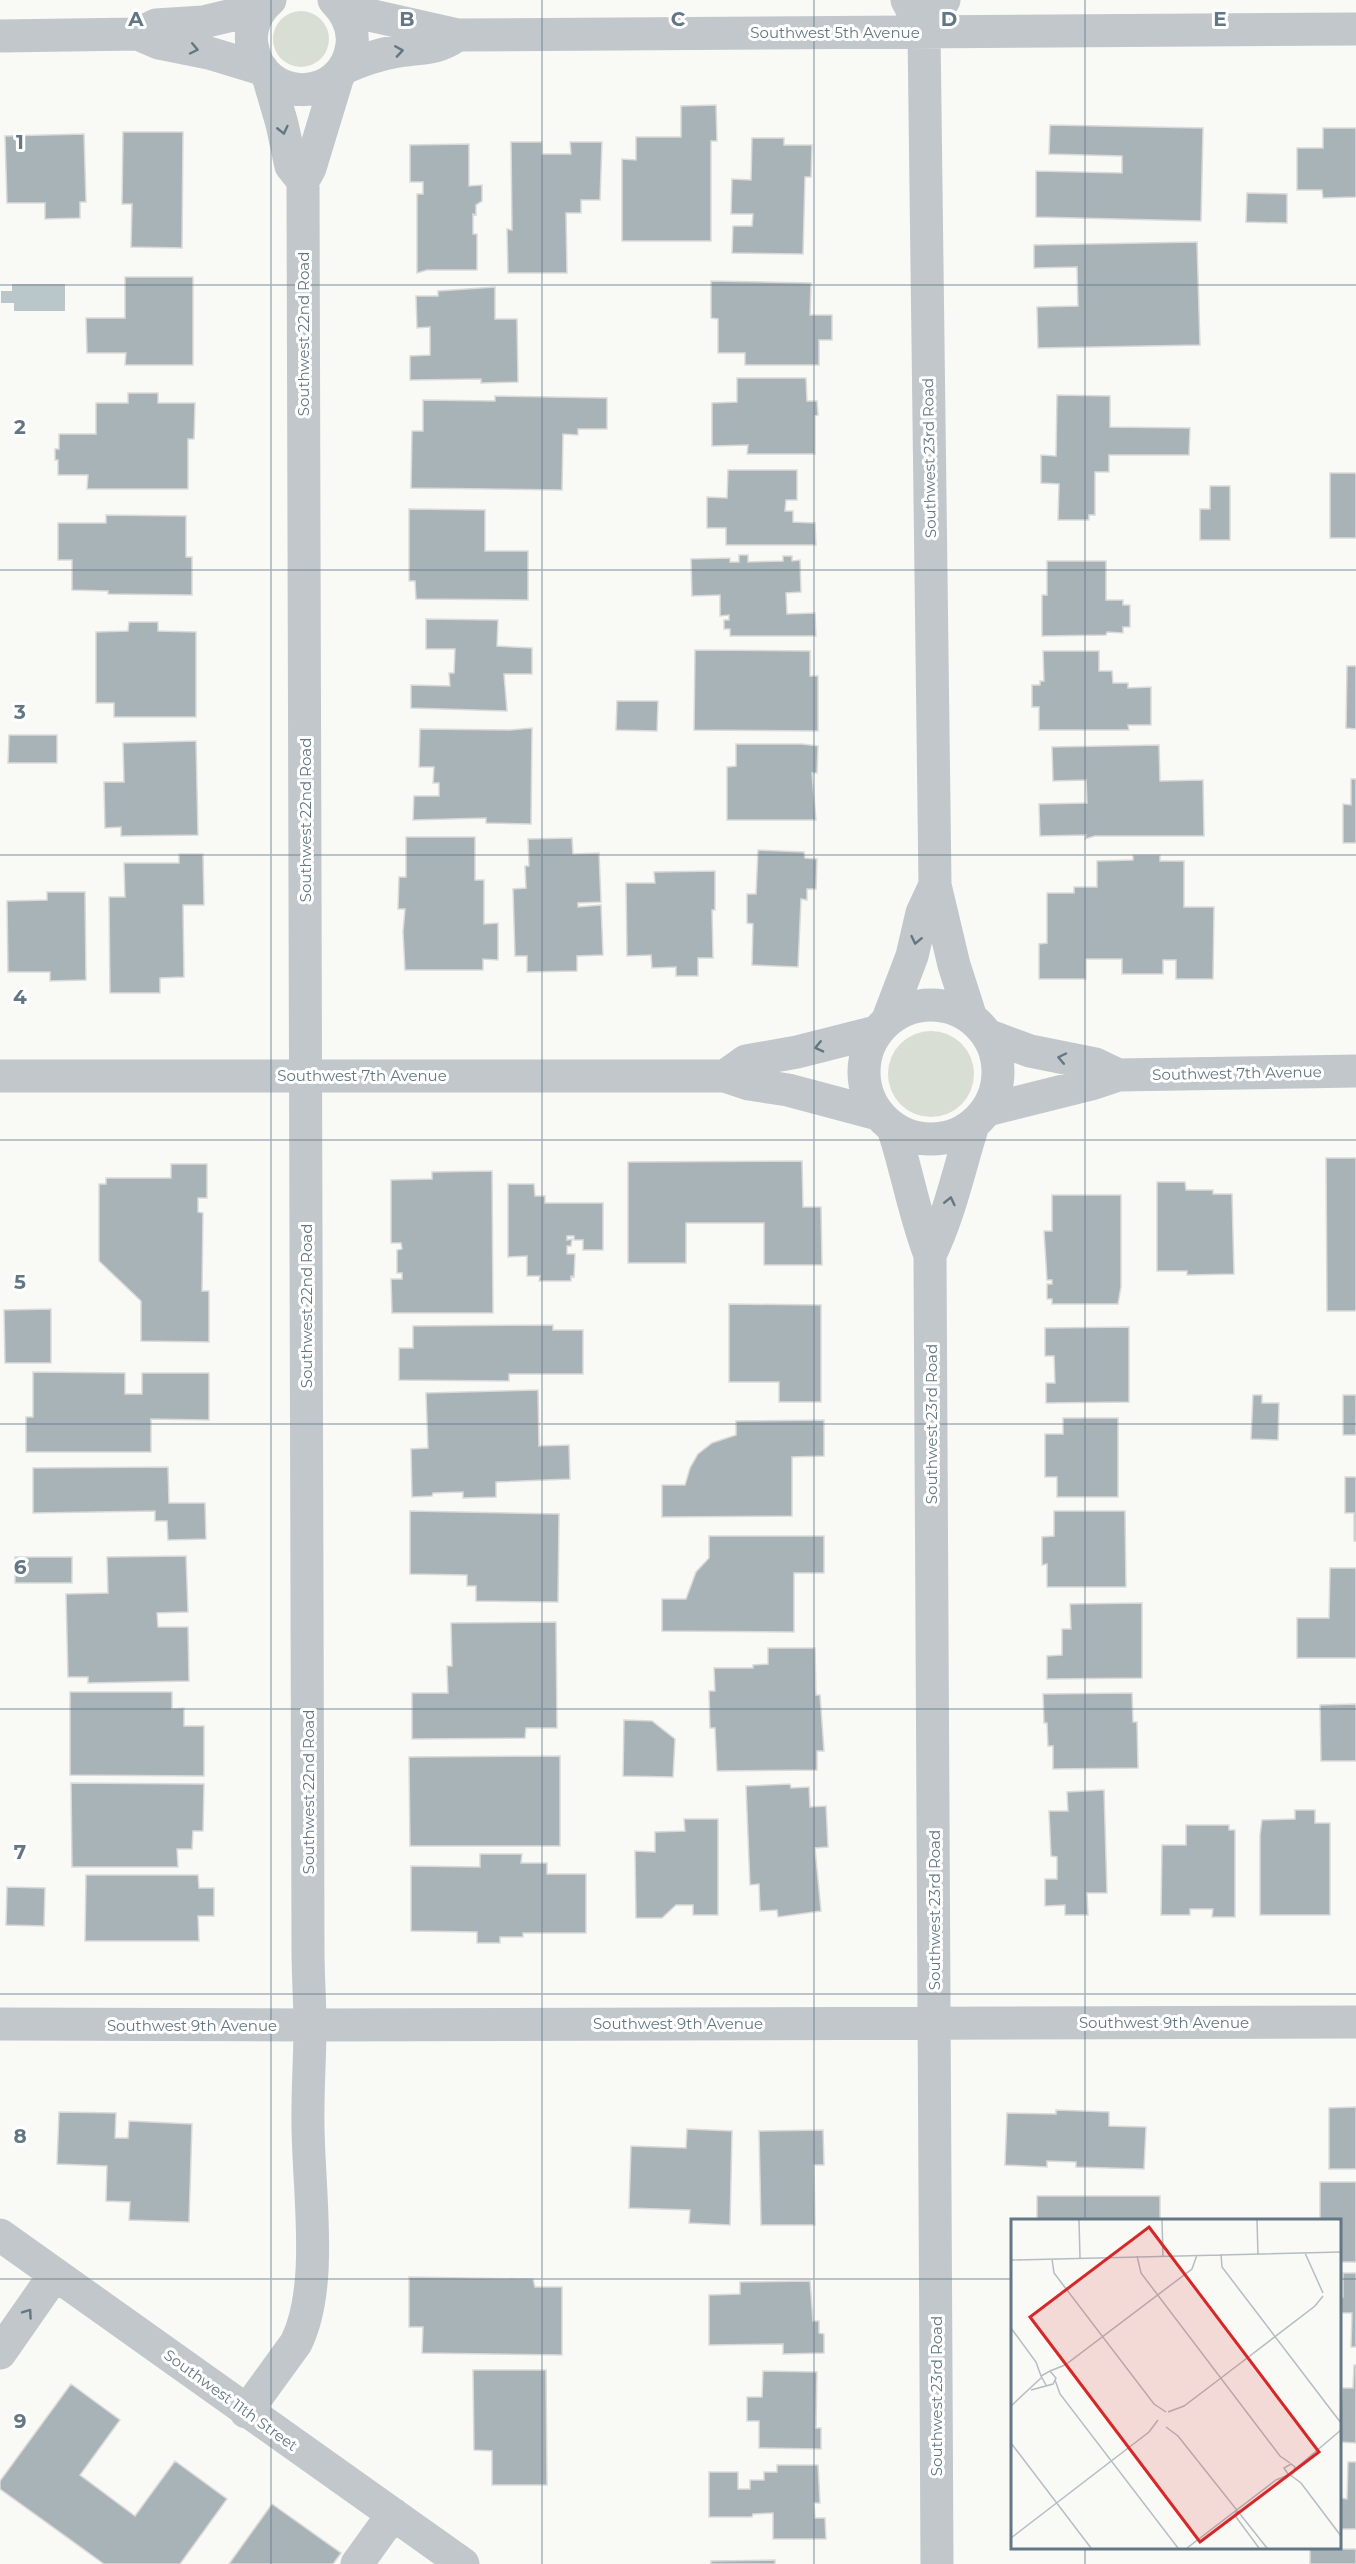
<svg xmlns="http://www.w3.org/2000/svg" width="1356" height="2564" font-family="Montserrat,sans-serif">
<rect width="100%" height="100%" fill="#f9f9f6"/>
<path fill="#d9ded5" d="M273 39a28 28 0 1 1 56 0a28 28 0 1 1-56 0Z
M888 1074a43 43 0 1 1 86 0a43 43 0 1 1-86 0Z"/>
<path fill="#b9c7ca" d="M12 284H65V311H14V303H1V291H12Z"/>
<path fill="#a8b3b8" stroke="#dbdad8" stroke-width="1.5" d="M716 105 717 141H711V241H622V159L636 160V137H681V106Z
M1050 125 1203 128 1201 221 1036 217V171L1122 173V156L1049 154Z
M1323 128H1356V197L1323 198 1322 190H1297V148H1323Z
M123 132H183L182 248 131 247 132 204H122Z
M84 134 86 202H80V218L45 219V203H7L5 136Z
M752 138H784V145H812L811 177H805L803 254 732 253 733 226H752L753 214H731L732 179 751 180Z
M511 142H542V154H571L570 142H602L600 200H581V213H566L567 273H508L507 229 512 230Z
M469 144V186L482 185V201L476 205V215L473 214V234H477V270H427L417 273V194H423V182H410V145Z
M1247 193 1287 194V223L1246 222Z
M1197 242 1200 345 1038 348 1037 307 1078 306 1077 267 1034 268V245Z
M125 277H193V365H125L126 353H87L86 318H125Z
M711 281 811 283 810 315H832V340H819V365H745V353H718V319L711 318Z
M495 287V319H517L518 382 481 383V379L410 380V356L430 355V327L417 328 416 296H438V291Z
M737 378H806L807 401H817L818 415 815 416V454H747L748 445 712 446V403L737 402Z
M128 393H158V403H195L194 439H188V489H87L88 475H58V460H55V449H59V434H96V403H128Z
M1057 395 1110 396V427L1190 428 1189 455H1109V472H1095V515H1089V520H1058L1059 484 1041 483V455L1056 456Z
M495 396 607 398V429H578V435L563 434 562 490 411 488 412 431H423V400L495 401Z
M728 470H797V500H786L785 511H793V522L815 523 816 545H726V528H707V497L727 498Z
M1330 473H1356V538H1330Z
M1210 486H1230V540H1200V509H1210Z
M409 509 485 510V551H528V600L416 599 415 581H409Z
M106 515 186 516V557H192V595L108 594V591L72 590V560H58V523H106Z
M739 555H748V562L783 561V556H792V561L800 560 801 592 786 593 787 614 815 613 816 636H730V629H724V620H729V615L720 616V595L692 596 691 559 730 558V562H739Z
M1047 561H1106V600H1123V605H1130V627H1123V633L1107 632 1106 635 1042 636V595H1047Z
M426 619 498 620 497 646 532 648V674H504L507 711 411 708V685L450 686 449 673H454L455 649H426Z
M129 622H158V631L196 632V717H114V703H96V632L128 631Z
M695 650 810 651V676H818V731L694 730Z
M1043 651H1099V671H1112L1113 683H1128V688L1151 687V725H1128L1129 730H1039V707H1032V685H1040V681H1044Z
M1347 666H1356V729L1346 728Z
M617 701H658L657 731 616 730Z
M532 728 531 824 486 823V818L413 820 414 796H439V783H433L434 767H419L420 729 510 730Z
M9 735H57V763H8Z
M196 741 198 835 121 836V827L105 828 104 782H124L123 743Z
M736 744H802L818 746 817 773H812L816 820H727V767L736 766Z
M1159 745 1160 781 1203 780 1204 836H1095L1085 839 1086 835 1040 836 1039 804 1087 803 1086 780 1053 781 1052 747Z
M1351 779H1356V843H1343V804L1351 805Z
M406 837H475V880H484V924L498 923V960L483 959V970H405L403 932 405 909H398L399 877H406Z
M572 838 573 854 599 853 601 902 578 903V907L601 905 603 955 577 956V971L527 972V956H515L513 889 526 888 525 866H529L528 839Z
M758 850 804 852 805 858 817 859 816 889H807V900L801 899 798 967 752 965 753 924 747 923V894H756Z
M179 854H203L204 905H183L184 977 160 978V993H110L109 897H125L124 863H179Z
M1133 855H1160V861H1184V907H1214L1213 979H1176V960H1163V974H1122V959H1086V979H1039V944L1047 943V893H1074V887H1097V861L1133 860Z
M715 871V910H712L713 958H698V976H676V967L652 968 651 955 627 956 626 883H655L654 872Z
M47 892H85L86 980 50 981V972H8L7 901 47 900Z
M1326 1158H1356V1311H1327Z
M802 1161 803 1207H821L822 1265H764V1223H686V1263H628V1162Z
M171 1164H207V1198H198V1212L203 1213 202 1291H209V1342L141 1341V1301L99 1261V1184H106V1178H171Z
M492 1171 493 1313H392L391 1279H402V1273H397V1250L402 1249 401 1243H391V1180L432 1179V1172Z
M1157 1182H1185L1186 1190H1213V1194H1232L1234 1274 1187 1275V1271H1157Z
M508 1184H534L535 1196H545V1203H603V1250H583V1240H574V1236H567V1240L572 1239 571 1246H567V1254H575L574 1277 571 1276V1281H539L540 1276H527V1256L508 1257Z
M1052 1195H1121V1287L1118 1304H1052V1299H1047V1284H1052V1280H1047L1044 1231H1052Z
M729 1304 821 1305V1402H779V1382H729Z
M51 1309V1363H5L4 1310Z
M553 1325V1330H583V1374H509V1381L399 1380V1348H413V1326Z
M1129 1327V1402L1046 1403V1383H1055L1054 1356H1045V1328Z
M33 1372 125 1373V1394H142V1373H209V1420L151 1419V1452H26V1417H33Z
M538 1390 539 1446 569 1445 570 1479 496 1482V1497L463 1498V1492L433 1493 432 1496 412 1497 411 1449 428 1448 426 1393Z
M1253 1395H1262V1403H1279L1278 1440 1251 1439Z
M1343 1395H1356V1435H1343Z
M1063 1418H1118V1497H1057V1477H1045V1434H1063Z
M824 1420V1456L792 1457V1516L662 1517V1485H685L690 1468 698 1454 712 1443 736 1435V1421Z
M168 1467 169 1503H205L206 1539 168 1540 167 1521H155V1511L33 1513V1468Z
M1345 1477H1356V1541H1354V1513H1345Z
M410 1511 559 1514 558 1602 476 1601V1586H467V1575L410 1574Z
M1054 1511H1125L1126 1587H1047V1564L1042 1565V1537L1054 1536Z
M709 1536H824V1573H794V1632L662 1631V1599H686L696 1572 709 1558Z
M186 1556 188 1612 157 1613 158 1627H188L189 1681 88 1683V1677H68L66 1594 108 1593 107 1557Z
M15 1557H72V1583H15Z
M1330 1568H1356V1658H1297V1618H1329Z
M1142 1603V1678L1047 1679V1656L1062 1655V1629H1071L1070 1604Z
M556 1622 557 1728H526L525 1738 412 1739V1693H448L447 1666H452L451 1623Z
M768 1648H815L816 1695H820L824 1751H817V1770L717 1771 715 1728H710L709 1691H715L714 1668H753V1665L768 1664Z
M70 1692H172V1709L184 1708V1726H204V1776L70 1775Z
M1132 1693 1133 1722H1137L1138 1768 1053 1769V1746H1048L1047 1723H1044L1043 1694Z
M1356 1704V1761H1321L1320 1705Z
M624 1720 652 1721 675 1739 673 1777 623 1776Z
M560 1756V1846H410L409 1757Z
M71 1783 204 1784 203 1831H193L192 1849H177L178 1867H72Z
M790 1784 791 1788 809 1787 810 1807 826 1806 828 1847 815 1848 821 1911 778 1917 777 1910 760 1911 759 1884 750 1885 746 1786Z
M1104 1790 1107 1893H1087L1088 1915H1065V1905L1045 1906V1879H1057V1857L1051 1856 1049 1811H1068L1067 1792Z
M1295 1810H1315V1823H1330V1915H1260V1835L1262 1820 1295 1819Z
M684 1819H718V1915H693V1905H676L662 1918H636L635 1851 655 1852V1832L685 1831Z
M1186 1825H1229V1830H1235V1917H1212L1213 1909H1190V1915H1161L1162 1845H1186Z
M480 1854H522L521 1863H547V1874H586V1933H523V1937H500V1943H477V1932L411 1931V1866L480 1867Z
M86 1875H198L199 1888H214V1916H198L199 1941H85Z
M7 1887 45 1888 44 1926 6 1925Z
M1356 2107V2169H1329V2108Z
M1056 2110 1109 2112V2126L1146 2127 1144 2169 1076 2167V2162L1047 2161V2167L1005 2165 1007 2113 1056 2114Z
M59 2112 116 2113 115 2138H128L129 2121 192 2124 189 2222 129 2220 130 2202 106 2201 107 2166 57 2164Z
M687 2129 732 2131 730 2225 689 2223 690 2210 629 2208 631 2146 686 2148Z
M823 2130 824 2165H814L815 2225H761L759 2131Z
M1320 2182H1356V2262H1340V2220H1320Z
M1037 2196H1160V2220H1037Z
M1343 2273H1356V2347H1351L1352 2313H1340V2297H1343Z
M409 2277 533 2279 535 2287H562V2355L422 2353 423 2327H409Z
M810 2281 813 2321H819V2333L824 2334V2353L783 2354V2344L709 2345V2295L740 2294V2282Z
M1354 2365H1356V2443L1340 2442 1342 2388H1353Z
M473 2370H546L547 2485H492V2451L474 2450Z
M763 2371 817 2372 816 2428H821V2449L759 2448V2421H747V2397H762Z
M71 2384 120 2420 80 2475 135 2516 175 2461 227 2499 180 2564H104L0 2489V2481Z
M1348 2462H1356V2529H1340V2498L1347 2499Z
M777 2465H818L820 2503H814L815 2518H825L826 2539H773V2513L753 2514 752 2517H709V2472H738V2489H750V2480H764V2472H777Z
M272 2504 341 2553 333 2564H229Z
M1310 2549H1356V2564H1310Z
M775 2560V2564H711V2561Z"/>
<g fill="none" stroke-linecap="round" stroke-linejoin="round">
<path stroke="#c1c7ca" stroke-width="33" d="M270 0C257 11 249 28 252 45 261 104 344 105 352 45 354 28 346 12 334 0
M907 0 924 32 935 885 954 965 971 1018
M342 9 458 35 1356 29
M924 32 944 0
M138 34 156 25 203 22 262 8
M0 36 138 34 159 43 209 53 262 69
M344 68C360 61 376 55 393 52 419 47 434 51 456 36
M268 76 282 124 291 166 303 181
M864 1072a67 67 0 1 1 134 0a67 67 0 1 1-134 0Z
M888 1019 912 956 922 913 935 885
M987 1035 1030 1051 1095 1064 1118 1075
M0 1076H725L749 1084 788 1090 878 1114
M725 1076 746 1061 797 1052 876 1032
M987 1110 1091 1084 1118 1075 1356 1071
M893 1128C907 1170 914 1214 930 1255L937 2564
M930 1255C950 1214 959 1169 973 1125
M0 2024 310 2025 1356 2022
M0 2235 463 2564
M0 2353 55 2274
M246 2412 296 2343C326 2283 306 2178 308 2109 308 2082 310 2055 310 2027 310 2001 308 1976 308 1950L303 181 310 168 338 76
M357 2564 393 2514"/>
</g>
<defs><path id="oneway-chevron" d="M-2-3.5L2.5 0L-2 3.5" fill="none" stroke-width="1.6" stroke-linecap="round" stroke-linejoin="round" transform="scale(1.5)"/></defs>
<g stroke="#627783">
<use href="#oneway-chevron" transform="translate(194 49) rotate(12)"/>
<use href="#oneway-chevron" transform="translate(399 51) rotate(-9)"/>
<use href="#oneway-chevron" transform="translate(283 130) rotate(77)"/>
<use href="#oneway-chevron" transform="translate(916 940) rotate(102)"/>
<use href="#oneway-chevron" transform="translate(819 1047) rotate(167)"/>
<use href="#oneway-chevron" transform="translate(1062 1058) rotate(-168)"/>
<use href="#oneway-chevron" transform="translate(950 1201) rotate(-77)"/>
<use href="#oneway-chevron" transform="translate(28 2313) rotate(-55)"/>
</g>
<path fill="none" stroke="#627783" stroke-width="1.5" stroke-opacity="0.55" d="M271 0V2564M542 0V2564M814 0V2564M1085 0V2220M0 285H1356M0 570H1356M0 855H1356M0 1140H1356M0 1424H1356M0 1709H1356M0 1994H1356M0 2279H1012M1340 2279H1356M1085 2548V2564"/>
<g text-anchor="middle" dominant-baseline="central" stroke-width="6" stroke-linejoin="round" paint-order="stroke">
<g font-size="15" fill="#627783" stroke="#fff">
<text x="835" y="32">Southwest 5th Avenue</text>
<text transform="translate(303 334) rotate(-90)">Southwest 22nd Road</text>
<text transform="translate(929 458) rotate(-91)">Southwest 23rd Road</text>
<text transform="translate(305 820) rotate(-90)">Southwest 22nd Road</text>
<text transform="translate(1237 1073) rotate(-1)">Southwest 7th Avenue</text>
<text x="362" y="1075">Southwest 7th Avenue</text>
<text transform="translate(306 1306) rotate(-90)">Southwest 22nd Road</text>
<text transform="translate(931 1424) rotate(-90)">Southwest 23rd Road</text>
<text transform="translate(308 1792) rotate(-90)">Southwest 22nd Road</text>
<text transform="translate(934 1910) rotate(-90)">Southwest 23rd Road</text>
<text x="1164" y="2022">Southwest 9th Avenue</text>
<text x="678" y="2023">Southwest 9th Avenue</text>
<text x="192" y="2025">Southwest 9th Avenue</text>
<text transform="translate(936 2396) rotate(-90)">Southwest 23rd Road</text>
<text transform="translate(231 2400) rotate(36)">Southwest 11th Street</text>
</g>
</g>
<g transform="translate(1011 2219)">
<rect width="330" height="330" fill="#f9f9f6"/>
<path fill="none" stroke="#b4bdc1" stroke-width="1.5" d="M68 1 69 39M151 1 152 37M246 1 247 36M294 34 312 74M210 35 211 48 330 204M126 37 130 54 269 237 279 244M41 40 43 54 143 185 155 193M0 41 330 33M0 109 25 143 30 157M39 152 54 146 181 50 186 36M44 161 49 175 167 329M20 171 42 165 45 159 39 152 30 157 35 166M0 187 30 159M157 193 173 187 210 159 304 87 312 77M155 208 167 217 256 329M0 224 80 329M284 250 330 211M278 255 290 264 330 317M225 292V298L248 329M0 319 138 213 147 201M176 329 265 261 282 254 284 248 280 245 273 249 277 255"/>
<path fill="#d62828" fill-opacity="0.15" stroke="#d62828" stroke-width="3" d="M138 8 308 233 189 323 19 98Z"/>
<rect width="330" height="330" fill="none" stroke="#627783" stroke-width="3"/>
</g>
<g font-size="20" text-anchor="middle" font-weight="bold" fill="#627783" stroke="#fff" stroke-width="6" stroke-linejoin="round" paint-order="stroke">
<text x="136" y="26">A</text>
<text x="407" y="26">B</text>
<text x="678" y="26">C</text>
<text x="949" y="26">D</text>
<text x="1220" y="26">E</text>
<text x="20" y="149">1</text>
<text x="20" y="434">2</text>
<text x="20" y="719">3</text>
<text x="20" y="1004">4</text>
<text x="20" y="1289">5</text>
<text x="20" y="1574">6</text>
<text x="20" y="1859">7</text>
<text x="20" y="2143">8</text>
<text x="20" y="2428">9</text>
</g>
</svg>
